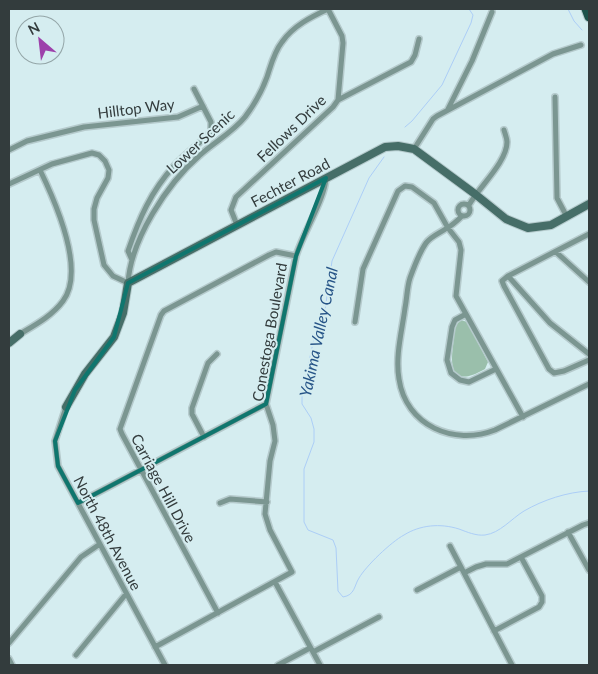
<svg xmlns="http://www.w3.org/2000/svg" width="598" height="674" font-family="Lato,sans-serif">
<rect width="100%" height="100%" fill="#d5edf0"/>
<path fill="#9abfab" d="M461 320 467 322 488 362 485 369C457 385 449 375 453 346 454 337 453 326 461 320Z"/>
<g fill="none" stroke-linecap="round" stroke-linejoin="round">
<path stroke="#accef7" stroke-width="1" d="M568 9 574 21 582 30
M405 127 412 121 442 85 471 23 473 15 469 9
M384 157 369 178 332 261 325 310 315 334 302 394V404L311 418 314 429V442L304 469V522L308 530 333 540 336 548 338 591 343 597C355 595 354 586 359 578 366 566 391 542 404 535 420 525 440 523 459 529 467 532 476 536 485 535 500 533 511 519 524 511 543 500 567 492 589 491"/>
<g stroke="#b5cacc" stroke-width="8">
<path id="street" d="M555 97 557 198 567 217
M338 100 411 62 415 55 419 39
M448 109 472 61 492 12
M414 149 433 119 437 116 553 54 581 45
M9 150 27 141 84 127 178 117 203 106
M9 184 52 164 92 153 99 155 105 161 109 170 108 178 97 198 94 209V220L104 265 113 276 128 283C131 239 167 184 199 156 214 142 232 133 245 117 254 105 262 91 267 77 271 65 274 52 282 42 293 26 311 17 328 9
M458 210a6 6 0 1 1 12 0a6 6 0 1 1-12 0Z
M469 205C479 187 507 162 507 142 507 138 505 134 504 130
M462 216C457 221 453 225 447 228 440 233 431 236 426 243 419 253 414 267 410 278 407 287 407 298 405 308 402 331 395 356 399 379 406 426 454 446 495 430L589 384
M237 225 231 210 236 197 333 107 338 100 343 43 342 36 328 9
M589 234 508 276 502 281 504 286 549 369 554 373 564 371 589 360
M556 252 589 282
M132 260 128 251C139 219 151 191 174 166 185 154 199 144 211 132V122L194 89
M508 276 550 323 589 354
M466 314 455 320 452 327 447 360 451 373 460 380 469 382 496 369
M355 322 363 269 398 191 405 186 412 187 434 203 448 228 459 242 461 250 456 296 523 417
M20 334C35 325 52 316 63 301 86 270 55 201 40 170
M66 407 55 441 58 466 165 665
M204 437 192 414V408L208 363 217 354
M78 503 266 404
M220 503 230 499 267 502
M568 532 589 570
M450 546 512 665
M464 573 476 567 486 564H507L583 525 589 523
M275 582 320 665
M417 590 461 567
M218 613 122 434 120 429 161 315 164 311 269 255 276 252 296 256
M494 631 539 607 542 602V596L521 557
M9 643 81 557 100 544
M155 647 292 572 270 530 265 514 270 461 275 441 273 425 266 404 296 256C303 233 325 199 326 178
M313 652 379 617
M76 655 126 594
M9 659 12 665
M278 665 310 648"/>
</g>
<g stroke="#b5cacc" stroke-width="10">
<path id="secondary" d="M9 343 20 334
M66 407 85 374 114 337 123 313 128 283 385 147 398 146 414 149 475 194 506 219 528 228 551 225 589 204"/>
</g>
<g stroke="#b5cacc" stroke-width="11">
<path id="primary" d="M586 9 589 17"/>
</g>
<use href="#street" stroke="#7b9691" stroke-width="5"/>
<use href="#secondary" stroke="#466e68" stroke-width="8"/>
<use href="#primary" stroke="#1c524b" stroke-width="9"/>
</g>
<path fill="none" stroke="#0f766e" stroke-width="4" stroke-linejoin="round" d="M326 178 296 256 266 404 78 503 58 466 55 441 75 390 114 337 128 283Z"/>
<g text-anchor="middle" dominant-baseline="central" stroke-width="4" stroke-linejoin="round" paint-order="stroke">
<g font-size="15" fill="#333c3d" stroke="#d5edf0">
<text transform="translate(136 108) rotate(-7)">Hilltop Way</text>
<text transform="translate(291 128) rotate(-44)">Fellows Drive</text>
<text transform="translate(200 141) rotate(-43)">Lower Scenic</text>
<text transform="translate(290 182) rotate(-28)">Fechter Road</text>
<text transform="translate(269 332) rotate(-80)">Conestoga Boulevard</text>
<text transform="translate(164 488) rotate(62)">Carriage Hill Drive</text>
<text transform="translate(108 533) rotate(62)">North 48th Avenue</text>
</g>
<g font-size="16" font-style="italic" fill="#265487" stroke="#d5edf0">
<text transform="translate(318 332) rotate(-78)">Yakima Valley Canal</text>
</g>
</g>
<rect width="598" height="674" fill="none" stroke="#333c3d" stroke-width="20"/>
<g transform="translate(40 40) rotate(332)"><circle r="24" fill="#d5edf0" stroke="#94a6a8"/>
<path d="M0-4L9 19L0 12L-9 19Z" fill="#9d41ab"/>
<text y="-8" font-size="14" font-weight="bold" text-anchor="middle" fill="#333c3d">N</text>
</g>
</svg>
